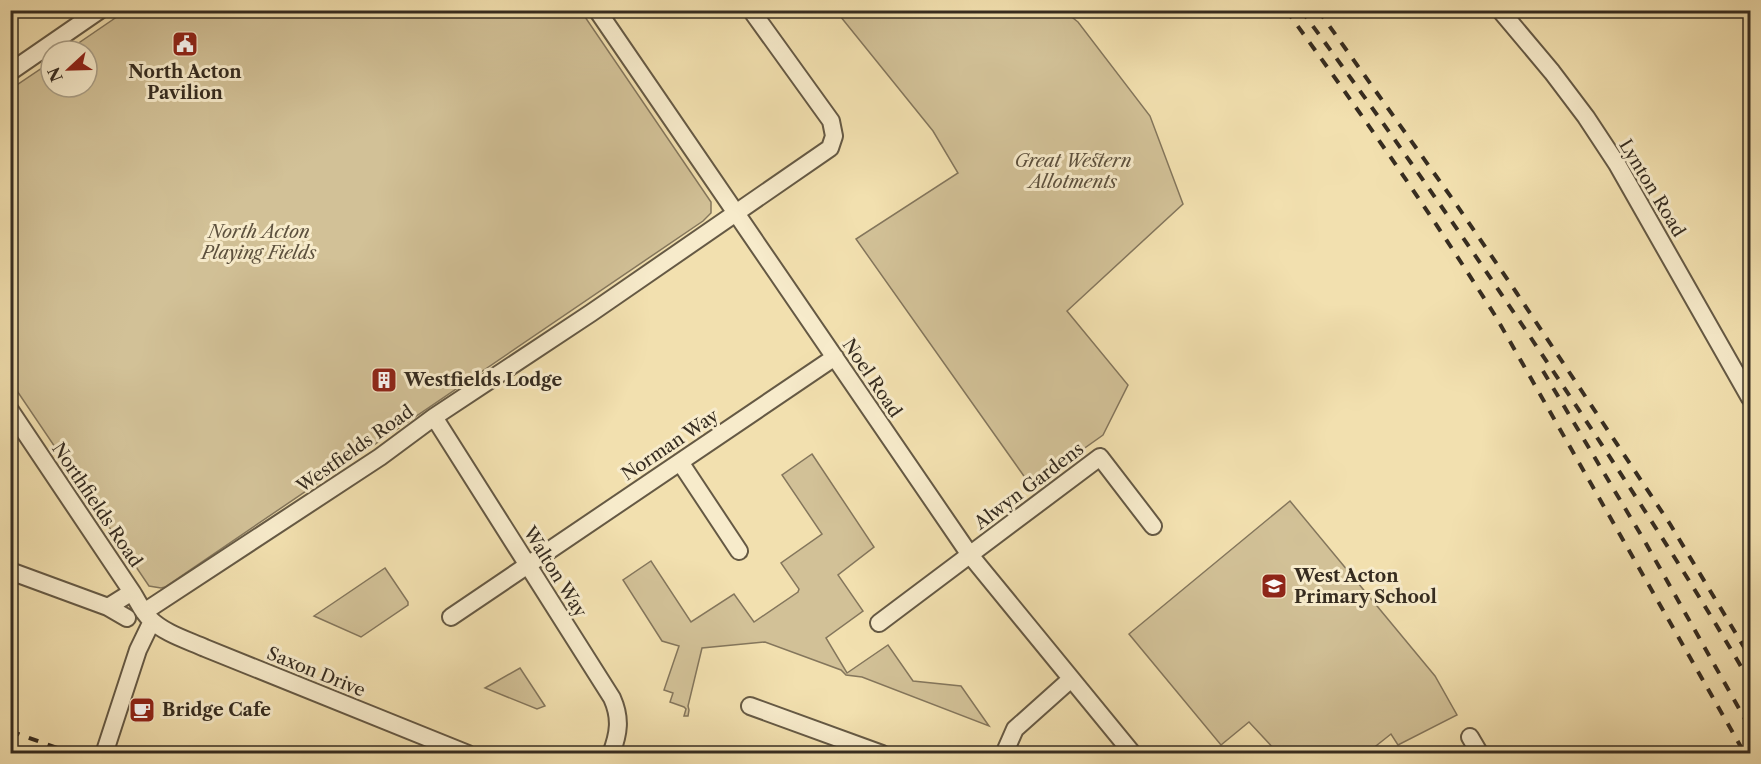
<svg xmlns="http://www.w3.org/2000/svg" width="1761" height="764" font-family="'Libre Caslon Text',serif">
<rect width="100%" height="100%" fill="#f2e0af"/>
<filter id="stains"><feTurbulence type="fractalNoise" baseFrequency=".00333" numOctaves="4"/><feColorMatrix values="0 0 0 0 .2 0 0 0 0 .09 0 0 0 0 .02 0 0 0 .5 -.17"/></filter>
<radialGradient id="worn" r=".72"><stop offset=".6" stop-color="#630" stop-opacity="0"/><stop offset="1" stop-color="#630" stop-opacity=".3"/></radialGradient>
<path fill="#d2c197" stroke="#84765c" stroke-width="1.5" d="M127 10 581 11 711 202V213L703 221 165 587 161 588 149 586 11 382V89L51 62V87H87V51H67Z
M836 11H1064L1078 22 1150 116 1183 204 1067 311 1128 385 1103 435 1031 486 856 239 958 173 933 131Z
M812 454 874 547 838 575 863 611 826 638 847 673 888 645 913 681 961 686 989 726 862 677 846 675 841 670 765 642 702 648 688 706 689 710 688 716H684L686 709 684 707 670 702 673 693 664 690 679 646 662 641 623 580 651 561 691 622 734 594 754 622 798 592 799 589 781 563 822 534 782 475Z
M1290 501 1435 676 1457 715 1398 745 1391 734 1367 753H1273L1276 751 1249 722 1221 745 1129 634Z
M385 568 408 602V605L361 637 314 616Z
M520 668 545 706 537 709 485 688Z"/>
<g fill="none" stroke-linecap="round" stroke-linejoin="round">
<g stroke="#655944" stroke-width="20">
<path id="minor" d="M597 10 970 555 1133 754
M1500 10 1552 72 1586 117 1617 164 1750 398
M10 72 100 10
M10 410 132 592C138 601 142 612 150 619 164 633 187 640 205 648L468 754
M434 417 612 698C621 718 619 733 611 754
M680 462 739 551
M10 571 108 607 132 592
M108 607 127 618
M144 612 380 457 434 417 591 313 830 148 834 136 831 121 751 10
M451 617 835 357
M879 623 1100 457 1153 526
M750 706 882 754
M1470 737 1480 754
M104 754 138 650 152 621
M1004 754 1015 729 1071 679"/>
</g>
<use href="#minor" stroke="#f7ebcb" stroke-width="16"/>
<path stroke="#362c20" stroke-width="4" stroke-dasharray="10 10" stroke-linecap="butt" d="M1286 10C1359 110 1430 212 1496 317L1745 754
M1301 10C1395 137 1484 267 1571 398 1633 492 1694 585 1750 682
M1318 10 1456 204 1516 292 1670 524 1750 657
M1543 371 1644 540 1750 728
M10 731 74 754"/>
</g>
<defs>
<g id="civic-square" transform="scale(1.35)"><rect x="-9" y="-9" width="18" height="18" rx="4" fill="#8f2418" stroke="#f7ebcb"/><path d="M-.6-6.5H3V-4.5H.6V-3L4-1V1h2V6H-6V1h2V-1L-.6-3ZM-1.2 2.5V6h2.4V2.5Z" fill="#fff"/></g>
<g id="building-square" transform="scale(1.35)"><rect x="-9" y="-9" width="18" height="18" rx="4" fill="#8f2418" stroke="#f7ebcb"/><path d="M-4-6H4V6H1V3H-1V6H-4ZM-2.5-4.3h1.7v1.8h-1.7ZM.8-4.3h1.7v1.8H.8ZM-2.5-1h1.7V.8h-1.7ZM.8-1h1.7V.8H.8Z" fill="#fff"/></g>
<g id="school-square" transform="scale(1.35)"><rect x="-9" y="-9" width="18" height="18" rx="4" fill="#8f2418" stroke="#f7ebcb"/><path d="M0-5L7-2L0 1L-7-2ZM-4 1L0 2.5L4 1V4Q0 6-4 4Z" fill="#fff"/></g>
<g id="cafe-square" transform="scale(1.35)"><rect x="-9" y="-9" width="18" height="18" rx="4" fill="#8f2418" stroke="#f7ebcb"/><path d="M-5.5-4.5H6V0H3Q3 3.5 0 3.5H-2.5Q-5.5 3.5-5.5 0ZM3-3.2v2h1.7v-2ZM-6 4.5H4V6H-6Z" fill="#fff"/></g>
</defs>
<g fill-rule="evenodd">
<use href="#civic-square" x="185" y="44"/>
<use href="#building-square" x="384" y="380"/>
<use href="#school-square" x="1274" y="586"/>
<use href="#cafe-square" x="142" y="710"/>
</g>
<g text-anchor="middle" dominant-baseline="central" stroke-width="6" stroke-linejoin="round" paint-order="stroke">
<g font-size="18" font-weight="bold" fill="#362c20" stroke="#f7ebcb" text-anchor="start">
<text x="185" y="72" text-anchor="middle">North Acton<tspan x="185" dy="21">Pavilion</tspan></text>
<text x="404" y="380">Westfields Lodge</text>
<text x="1294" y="576">West Acton<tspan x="1294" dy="21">Primary School</tspan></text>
<text x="162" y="710">Bridge Cafe</text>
</g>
<g font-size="18" font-style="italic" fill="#5d513e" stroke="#f7ebcb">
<text x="1073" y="161">Great Western<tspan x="1073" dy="21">Allotments</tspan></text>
<text x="259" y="232">North Acton<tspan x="259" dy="21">Playing Fields</tspan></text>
</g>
<g font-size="18" fill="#362c20" stroke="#f7ebcb">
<text transform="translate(1652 188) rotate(59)">Lynton Road</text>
<text transform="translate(872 378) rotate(56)">Noel Road</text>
<text transform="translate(670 445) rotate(-34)">Norman Way</text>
<text transform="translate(355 449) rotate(-35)">Westfields Road</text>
<text transform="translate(1029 486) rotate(-37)">Alwyn Gardens</text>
<text transform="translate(97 505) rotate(56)">Northfields Road</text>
<text transform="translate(555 572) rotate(58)">Walton Way</text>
<text transform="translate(316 672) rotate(22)">Saxon Drive</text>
</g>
</g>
<rect width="1761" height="764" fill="none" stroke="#f2e0af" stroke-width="36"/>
<rect x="12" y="12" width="1737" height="740" fill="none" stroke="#362c20" stroke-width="3"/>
<rect x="18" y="18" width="1725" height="728" fill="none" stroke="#362c20" stroke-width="1.5"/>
<g transform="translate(69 69) rotate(248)"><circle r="28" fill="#f7ebcb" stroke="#aa9f87" stroke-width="1.5"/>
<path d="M0-4.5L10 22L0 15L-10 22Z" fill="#8f2418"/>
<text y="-9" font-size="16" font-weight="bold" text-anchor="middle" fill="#362c20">N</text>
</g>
<rect width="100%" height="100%" filter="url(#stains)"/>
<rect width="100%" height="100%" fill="url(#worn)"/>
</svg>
